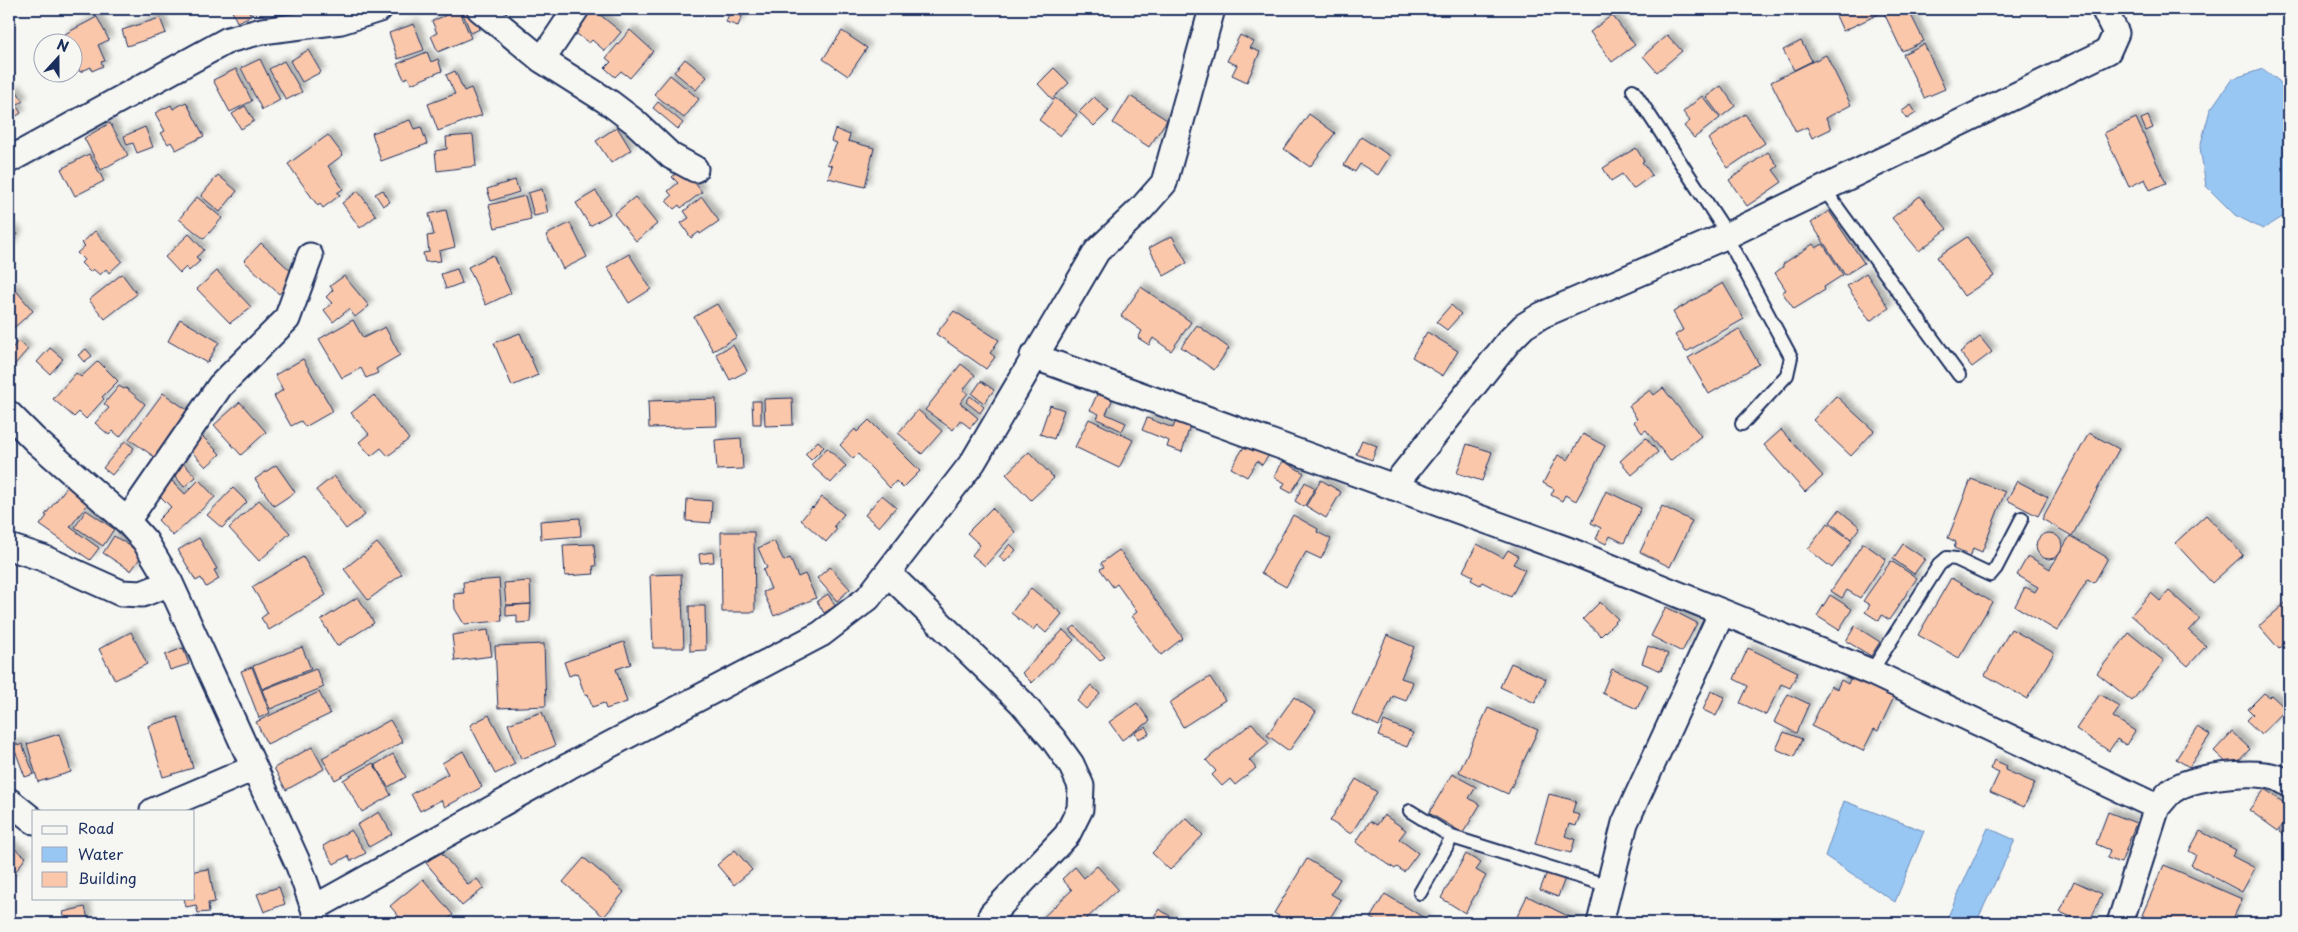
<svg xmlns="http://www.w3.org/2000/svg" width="2298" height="932" font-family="'Playpen Sans',sans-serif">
<defs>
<filter id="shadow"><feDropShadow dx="4.5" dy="-4.5" stdDeviation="2.5" flood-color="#0004"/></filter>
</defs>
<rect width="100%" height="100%" fill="#f6f6f2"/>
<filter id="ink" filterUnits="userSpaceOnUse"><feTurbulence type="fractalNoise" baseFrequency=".02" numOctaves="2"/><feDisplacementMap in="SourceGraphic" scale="10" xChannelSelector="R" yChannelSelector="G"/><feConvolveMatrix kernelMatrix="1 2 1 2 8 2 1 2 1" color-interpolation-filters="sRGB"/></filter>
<g filter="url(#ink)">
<path fill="#99c7f4" stroke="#678ab8" d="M2263 69 2279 81 2289 98V206L2284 216 2263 229 2235 215 2206 186 2200 147 2210 110 2232 79Z
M1844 801 1924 831 1895 902 1825 856Z
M1988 828 2015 840 1976 923H1945Z"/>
<path fill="#fac7ab" stroke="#1b2f5e" filter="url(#shadow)" d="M231 9H248L251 16 237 22Z
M461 9H472L480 29 471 33Z
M585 9H593L621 32 605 51 592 40 589 43 570 29Z
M1833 9H1879L1881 13 1843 31Z
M1882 9H1908L1924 41 1902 51Z
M459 10 471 38 438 52 431 36 437 33 432 21Z
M730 11 742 16 738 26 726 22Z
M1612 15 1635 45 1612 62 1590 32Z
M97 17 109 40 98 45 105 61 101 62 103 66 92 71 91 67 80 72 75 61 72 62V42H66L63 35Z
M160 18 166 33 127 46 122 30Z
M414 24 424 50 398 59 389 33Z
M630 30 653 51 630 78 621 71 615 77 605 68 611 62 606 58Z
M842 31 867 48 848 76 823 59Z
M1240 35 1254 42 1250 48 1260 52 1247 82 1232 75 1237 65 1227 61Z
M1667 35 1682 51 1657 72 1643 56Z
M1801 41 1812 61 1794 70 1783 50Z
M1924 44 1945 89 1924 98 1903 54Z
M308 50 321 72 302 82 290 61Z
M427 52 431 62 438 59 442 71 411 84 408 77 404 79 397 64Z
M1826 55 1851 105 1826 118 1831 129 1812 138 1807 127 1796 132 1771 82Z
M260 59 280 100 262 110 241 68Z
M685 59 707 77 696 90 674 72Z
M284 61 302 92 286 100 269 69Z
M1054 68 1069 83 1052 99 1038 84Z
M236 69 252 101 230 112 213 80Z
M455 71 464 91 471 88 482 115 438 131 428 104 455 94 446 75Z
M670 75 699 99 684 118 654 94Z
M1721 86 1735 106 1721 117 1706 97Z
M16 90 23 101 16 105 21 113 9 121V94Z
M1130 96 1167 120 1149 147 1113 123Z
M1702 96 1720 118 1694 138 1684 126 1690 121 1683 112Z
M1094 97 1109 111 1094 126 1079 112Z
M1055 98 1077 115 1060 136 1039 120Z
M186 102 204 136 176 150 171 142 168 144 161 133 165 131 155 113 171 105 173 109Z
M658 102 683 123 678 129 653 108Z
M1911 105 1916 113 1907 119 1902 111Z
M245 106 254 121 241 129 232 114Z
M1309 114 1335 133 1310 167 1284 149Z
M1745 114 1765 143 1728 168 1708 139Z
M2148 116 2153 128 2146 131 2141 119Z
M2136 118 2166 183 2150 190 2145 179 2129 187 2104 133Z
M410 120 414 129 421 127 427 144 381 161 372 133Z
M110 123 128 155 101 170 84 138Z
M145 127 153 147 137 153 133 143 127 145 124 136Z
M617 127 631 150 611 163 596 141Z
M835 129 850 135 848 141 874 148 865 187 828 178 832 166 827 164 837 143 831 141Z
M328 135 343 155 328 166 343 189 337 193 340 195 323 208 320 204 318 206 288 164Z
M473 135 476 166 437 171 435 151 447 149 446 137Z
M1361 137 1390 156 1378 175 1360 164 1355 172 1344 165Z
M1636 148 1644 161 1642 162 1652 175 1633 189 1622 174 1611 181 1603 168Z
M1768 152 1778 166 1773 170 1782 182 1747 206 1729 180Z
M89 154 104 181 75 196 61 169Z
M683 168 702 192 681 208 679 205 674 209 666 201 672 196 668 191 678 183 672 177Z
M218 175 237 191 220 212 201 196Z
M515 180 519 192 491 201 487 189Z
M542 189 548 213 534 216 528 193Z
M383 190 390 202 383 206 375 194Z
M358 191 376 216 360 228 342 203Z
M596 191 610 214 590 226 576 203Z
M525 196 531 219 495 228 489 205Z
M1920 196 1947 229 1919 251 1892 218Z
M197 197 222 218 204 239 179 219Z
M635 197 657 224 636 241 614 214Z
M702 197 719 221 700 234 699 232 691 238 681 223 689 218 684 211Z
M446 210 455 247 439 251 441 261 425 262 423 253 429 252 427 236 434 235 429 214Z
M1829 211 1864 263 1845 275 1811 223Z
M570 223 587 257 563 269 546 235Z
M9 229 18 234 9 249Z
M95 231 122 261 109 273 106 269 100 275 93 269 90 272 81 263 84 260 77 253 85 246 82 243Z
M189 234 204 250 196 257 200 261 189 271 186 267 180 273 165 257Z
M1172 236 1187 263 1164 276 1149 248Z
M1967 237 1994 276 1964 296 1937 257Z
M261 243 296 276 279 294 244 261Z
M1813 244 1816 248 1823 244 1843 275 1824 287 1825 290 1794 309 1782 292 1786 290 1775 273 1783 267V264Z
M629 254 651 289 629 303 607 267Z
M493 255 511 293 486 305 468 267Z
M457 269 462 283 446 289 441 274Z
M217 271 251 307 230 323 197 289Z
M1866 273 1889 308 1870 321 1847 286Z
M122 274 137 294 105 319 89 300Z
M344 276 369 306 355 317 349 309 333 322 324 310 332 303 326 297 333 290 330 286Z
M1723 283 1744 319 1686 352 1675 335 1683 330 1673 312Z
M13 287 33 311 9 332V290Z
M1141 287 1191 322 1171 351 1153 338 1149 345 1138 338 1142 331 1121 316Z
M717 304 737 337 713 351 694 317Z
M1451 305 1461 314 1447 330 1436 322Z
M954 311 999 340 990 353 995 357 986 369 936 334Z
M180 319 219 342 207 363 168 341Z
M353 320 363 338 385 327 400 355 376 369 378 373 366 378 361 368 342 378 319 339Z
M1197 325 1229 348 1214 370 1181 347Z
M1739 329 1759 364 1709 394 1688 358Z
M1427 332 1458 351 1443 376 1412 357Z
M520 333 538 375 512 386 494 343Z
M1980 337 1992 352 1972 367 1960 352Z
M18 341 28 349 9 371V352Z
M733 345 747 371 730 380 716 354Z
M50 348 63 359 50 374 37 362Z
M86 349 92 356 84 362 78 355Z
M303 359 333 411 305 427 301 421 291 426 274 396 283 390 275 375Z
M98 361 118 381 102 397 104 399 86 419 79 412 74 417 53 399 76 373 81 377Z
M961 364 975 375 963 390 968 393 960 403 978 418 970 428 960 420 953 430 925 410Z
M981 381 994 390 984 403 972 394Z
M119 386 124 389 126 388 145 404 120 437 113 431 109 435 95 423 109 408 104 404Z
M1663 388 1701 436 1670 461 1646 430 1642 433 1634 422 1637 419 1629 406 1650 390 1654 395Z
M1099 390 1114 396 1106 414 1126 423 1122 431 1097 419 1099 414 1090 410Z
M163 393 190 412 156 458 129 439Z
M374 395 409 439 388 456 381 448 371 456 359 442 369 434 351 413Z
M970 396 984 407 980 413 966 402Z
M1836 396 1874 431 1851 456 1813 420Z
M792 398 793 425 765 426 764 399Z
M716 399 717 426 649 428 648 401Z
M752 401H761V424H753Z
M240 402 266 432 241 455 214 425Z
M1050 405 1064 410 1054 439 1040 434Z
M918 410 942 431 922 454 898 433Z
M1177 417 1191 422 1182 452 1167 447 1169 441 1142 430 1147 418 1173 428Z
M1089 419 1133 440 1119 468 1075 447Z
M869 420 920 471 903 488 896 481 890 488 858 454 853 459 840 445 855 429 857 432Z
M1781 430 1823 476 1805 492 1764 445Z
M2089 433 2119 449 2072 536 2042 519Z
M1583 434 1605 446 1576 501 1565 495 1562 501 1551 495 1554 489 1543 483 1558 455 1568 460Z
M202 436 220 454 206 467 189 449Z
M741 438 743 469 717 470 715 440Z
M1646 438 1658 452 1632 475 1620 461Z
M1249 439 1269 455 1262 465 1257 461 1247 477 1231 468Z
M1362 440 1377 446 1372 460 1356 454Z
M125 441 134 448 112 475 103 468Z
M818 441 824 447 811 460 805 454Z
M1467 444 1492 452 1482 481 1457 473Z
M827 448 846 466 831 483 811 465Z
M1029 452 1054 478 1031 500 1006 474Z
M1283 461 1304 473 1291 493 1282 488 1285 483 1274 477Z
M182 462 196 477 184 487 171 471Z
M276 465 295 492 274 506 255 479Z
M334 476 365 515 346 529 316 490Z
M1971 479 2005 492 1982 552 1973 548 1971 555 1954 548 1956 542 1948 538Z
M171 480 185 494 199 480 215 497 173 536 158 520 171 507 157 493Z
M1321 480 1341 492 1326 518 1306 506Z
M2017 481 2048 497 2038 516 2007 500Z
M1305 482 1315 488 1304 507 1295 501Z
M70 483 91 500 70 527 99 548 90 560 40 525 47 516 45 515Z
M233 488 247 502 222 528 207 515Z
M1606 491 1641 508 1624 543 1610 536 1606 544 1596 539 1601 528 1591 523Z
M882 495 896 507 879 527 865 515Z
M822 497 844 514 834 526 837 529 826 542 801 520 812 507 813 508Z
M687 499 712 501 711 523 686 521Z
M259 500 290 533 259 561 229 528Z
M1662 506 1692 521 1670 567 1640 552Z
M992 508 1015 532 985 566 972 555 980 545 967 533Z
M86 510 114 529 103 546 75 527Z
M1839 510 1860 527 1851 539 1830 522Z
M1293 515 1318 529 1317 532 1331 539 1321 559 1306 552 1286 587 1261 573Z
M2206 515 2243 555 2212 583 2175 543Z
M580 518 581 536 541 539 540 521Z
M1828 523 1852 541 1832 568 1808 549Z
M721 532H754L755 612H722Z
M2036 546a13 13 0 1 1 26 0a13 13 0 1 1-26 0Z
M114 536 143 554 131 571 103 553Z
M2070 536 2108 558 2094 583 2088 579 2057 631 2015 606 2025 587 2035 592 2038 587 2017 575 2028 556 2050 569Z
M199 538 217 569 214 570 219 579 206 587 201 578 196 581 178 550Z
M774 541 784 561 790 558 798 577 805 574 816 598 774 616 763 592 771 589 763 570 767 568 758 548Z
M377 543 402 574 368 600 344 569Z
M1863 543 1886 559 1860 598 1847 590 1842 598 1831 591Z
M594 544 596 566H593L594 574 565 576 563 545Z
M1010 544 1016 550 1005 562 999 557Z
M1477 544 1503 558 1508 550 1518 556 1513 564 1525 570 1511 597 1482 582 1480 585 1471 580 1473 576 1463 571Z
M1903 544 1925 559 1914 574 1893 559Z
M1119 550 1183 638 1161 655 1132 616 1137 612 1117 584 1113 587 1100 569 1104 567 1101 563Z
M713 552 714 562 700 563 699 554Z
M303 557 326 595 269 630 261 618 268 613 252 587Z
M1891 561 1917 578 1889 620 1882 615 1879 621 1865 612 1870 605 1863 601Z
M830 567 850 589 837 601 817 578Z
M681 574 684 648H653L650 575Z
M1951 578 1992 602 1959 658 1918 635Z
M499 579 502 621 464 624 455 609 454 594 464 593 463 582Z
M530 581 531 604 506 605 504 583Z
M1031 588 1062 614 1046 633 1037 625 1033 630 1011 613Z
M2169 591 2200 619 2189 631 2206 646 2188 666 2131 615 2151 593 2160 601Z
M828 594 835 606 824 613 817 601Z
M1830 595 1852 609 1839 630 1817 616Z
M358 597 374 623 337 646 321 620Z
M2289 600V640L2279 649 2259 626Z
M1600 602 1618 619 1601 636 1583 619Z
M531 604 530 622 517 623V615L506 616V606Z
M689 606H705L706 650 690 651Z
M1666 607 1697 623 1682 652 1651 636Z
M1075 626 1105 657 1100 661 1070 630Z
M1855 626 1880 642 1871 656 1846 641Z
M2011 629 2054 653 2027 699 1985 675Z
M488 630 492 656 455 661 452 635Z
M1063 630 1074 640 1032 683 1022 673Z
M131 632 147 664 115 680 99 649Z
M2129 633 2164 661 2132 701 2097 673Z
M1387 635 1414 647 1401 678 1413 682 1406 701 1393 696 1379 726 1352 714Z
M624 642 631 664 616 669 627 702 606 709 604 703 592 707 588 694 585 695 577 673 569 676 564 662Z
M544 644 546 706 498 708 495 646Z
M1648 646 1668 654 1661 671 1642 663Z
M302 647 311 669 262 689 253 666Z
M183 648 189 664 170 670 165 655Z
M1748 648 1798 672 1790 688 1781 684 1766 715 1740 703 1748 686 1734 679Z
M1511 663 1546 679 1535 703 1500 687Z
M252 667 270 713 259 718 241 671Z
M316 669 324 687 270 709 262 690Z
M1612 669 1648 685 1637 709 1602 693Z
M1852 674 1895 695 1878 731 1874 729 1863 751 1811 726 1831 686 1837 689 1841 680 1848 684Z
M1210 677 1225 700 1183 727 1169 703Z
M1091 685 1100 694 1086 709 1077 701Z
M1711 691 1725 697 1716 716 1703 710Z
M319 692 330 714 267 744 256 722Z
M2264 693 2269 697 2271 695 2286 709 2261 735 2246 721 2253 714 2248 709Z
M1788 694 1809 704 1796 733 1774 722Z
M2100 694 2120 707 2113 717 2135 731 2126 745 2117 739 2109 751 2076 729Z
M1294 697 1316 712 1289 751 1267 735Z
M1137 703 1150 721 1122 740 1109 722Z
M1488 708 1538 730 1508 794 1459 772Z
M542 712 555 746 521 759 508 724Z
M489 715 515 764 495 774 470 725Z
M178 717 193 768 163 777 148 726Z
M390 720 403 742 335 780 322 758Z
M1384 721 1413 733 1407 747 1378 736Z
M1252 723 1269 744 1249 760 1256 768 1235 785 1230 779 1222 786 1212 775 1216 771 1206 760Z
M1146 727 1149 734 1138 739 1135 732Z
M2197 727 2210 735 2189 767 2176 759Z
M1784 732 1802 739 1794 757 1776 749Z
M2232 732 2250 749 2232 768 2214 751Z
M59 734 71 772 38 782 27 744Z
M17 744 18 746 22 744 34 774 25 777 16 753 10 754 9 746Z
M312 747 324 769 286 790 274 768Z
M463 751 482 787 445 807 441 800 420 811 411 794 448 774 442 763Z
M393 754 406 777 388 787 375 765Z
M1994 760 2007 766 2005 770 2035 783 2024 807 1990 792 1999 773 1990 769Z
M373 763 391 795 362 812 343 780Z
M1452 774 1476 787 1469 798 1480 805 1463 833 1429 813Z
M1356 779 1377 792 1351 834 1330 821Z
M2265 789 2289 807V817L2278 831 2249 810Z
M1549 794 1576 801 1572 813 1580 815 1576 826 1569 824 1565 836 1575 839 1571 853 1535 844Z
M379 812 392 834 369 847 357 825Z
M2108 812 2136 823 2121 863 2107 858 2110 850 2096 844Z
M1384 815 1406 830 1399 839 1418 853 1404 872 1397 867 1395 869 1356 842 1370 821 1377 825Z
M1186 818 1203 835 1170 870 1152 853Z
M2289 818V838L2280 832Z
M351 830 366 853 351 861 348 856 334 864 323 846Z
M2200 831 2236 850 2232 856 2255 868 2242 892 2191 865 2196 855 2189 851Z
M9 845 26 857 9 881Z
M735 850 752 870 734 885 717 865Z
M440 851 468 885 477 879 484 888 462 906 426 863Z
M1466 854 1481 863 1476 870 1486 876 1465 913 1441 898Z
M584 858 624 892 604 917 563 882Z
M1307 859 1340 879 1331 894 1341 900 1327 923H1290L1274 913Z
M2164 865 2242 899 2232 921 2237 923H2161L2142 915Z
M1097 866 1118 889 1082 923H1037L1072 890 1062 879 1075 867 1084 878Z
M209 869 215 902 208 903 209 912 198 913 196 905 186 907 184 898H194V871Z
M1547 872 1565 878 1558 897 1540 890Z
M423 879 453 915 443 923H396L401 919 390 906Z
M2074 881 2102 894 2089 923H2084L2060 912Z
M279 887 285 904 264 912 257 894Z
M1385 894 1426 919 1424 923H1380L1370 918Z
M1527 896 1582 923H1514Z
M85 907 89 923H66L63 912Z
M1159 909 1173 918 1170 923H1150Z"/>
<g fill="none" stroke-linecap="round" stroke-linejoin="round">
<g stroke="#1b2f5e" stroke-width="16">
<path id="lane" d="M1633 90 1728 235
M1824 189 1959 375
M1726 236 1791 357 1787 375 1742 424
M1871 672 1939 565 1947 558 1956 559 1990 575 1996 568 2022 518
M1410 811 1452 837 1609 886
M1420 893 1452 837"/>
</g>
<g stroke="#1b2f5e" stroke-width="29">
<path id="street" d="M480 9 542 60 610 103 635 122 671 156 695 169
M542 60 576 9
M9 160 228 40 262 31 341 21 379 9
M1033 356 1573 552 1871 672 2157 807C2162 802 2167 794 2173 790 2193 776 2252 770 2275 777 2280 778 2285 782 2289 784
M9 414 35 440 127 521 145 541 170 583 299 866 314 908 317 923
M1393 487 1509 341 1524 326 1542 315 1728 235 2108 51 2116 33 2104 9
M127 521 220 386 287 319 310 256
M9 547 43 558 121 593 142 594 170 583
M889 574 1021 702 1053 739 1071 764 1081 786 1080 809 1067 835 992 914
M9 801 34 821
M153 811 254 768
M314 908 569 766 821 634 868 598 973 462 1097 251 1142 208 1164 183 1212 9
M1600 923 1625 823 1722 612
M2120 923 2157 807"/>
</g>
<use href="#lane" stroke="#f6f6f2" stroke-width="12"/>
<use href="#street" stroke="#f6f6f2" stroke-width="25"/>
</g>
</g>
<rect width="2298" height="932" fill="none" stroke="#f6f6f2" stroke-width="30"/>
<rect x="15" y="15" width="2268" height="902" fill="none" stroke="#1b2f5e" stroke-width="2" filter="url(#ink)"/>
<rect x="32" y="810" width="162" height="90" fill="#f6f6f2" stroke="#9ea6b7"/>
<rect x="42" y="826" width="25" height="8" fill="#f6f6f2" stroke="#9ea6b7"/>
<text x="78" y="834" font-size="15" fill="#1b2f5e">Road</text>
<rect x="42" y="847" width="25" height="15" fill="#99c7f4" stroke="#9ea6b7"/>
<text x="78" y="860" font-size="15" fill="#1b2f5e">Water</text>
<rect x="42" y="872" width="25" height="15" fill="#fac7ab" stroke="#9ea6b7"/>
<text x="78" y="884" font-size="15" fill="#1b2f5e">Building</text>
<g transform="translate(58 58) rotate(21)"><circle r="24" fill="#f6f6f2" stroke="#9ea6b7"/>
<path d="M0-4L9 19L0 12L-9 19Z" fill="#1b2f5e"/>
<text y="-8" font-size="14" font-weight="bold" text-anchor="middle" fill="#1b2f5e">N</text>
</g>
</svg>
